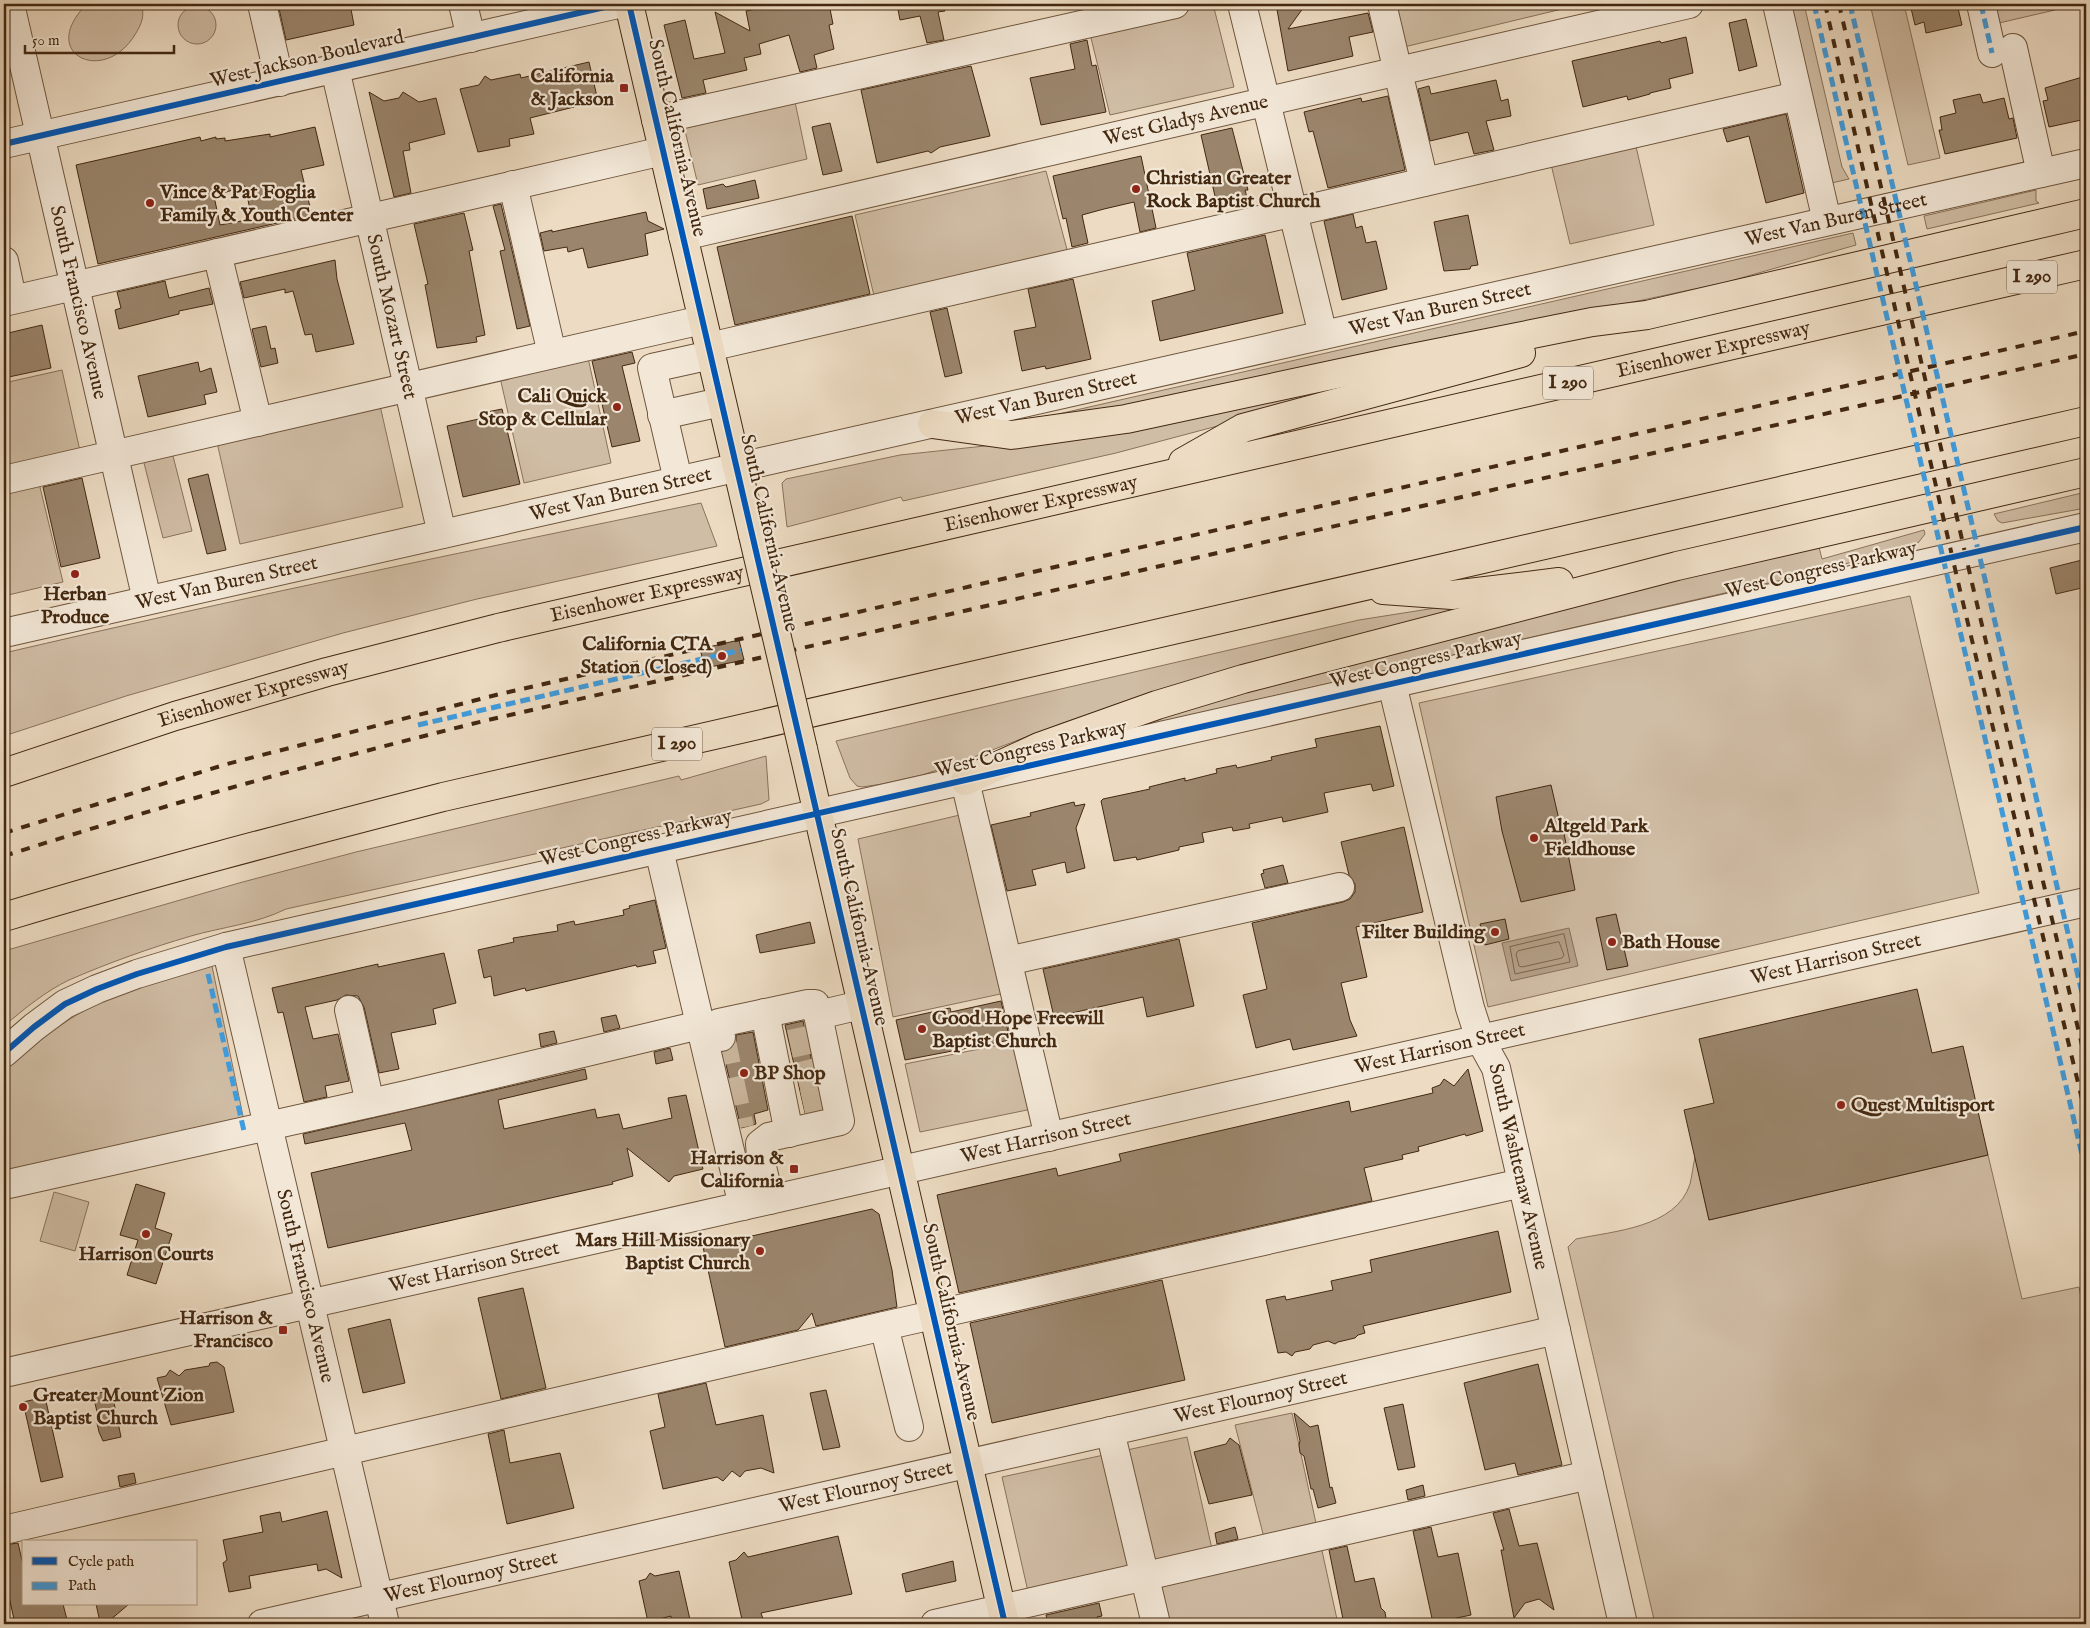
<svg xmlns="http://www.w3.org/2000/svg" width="2090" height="1628" font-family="'IM FELL English',serif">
<rect width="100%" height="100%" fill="#eddcc3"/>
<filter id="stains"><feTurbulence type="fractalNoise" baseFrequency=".004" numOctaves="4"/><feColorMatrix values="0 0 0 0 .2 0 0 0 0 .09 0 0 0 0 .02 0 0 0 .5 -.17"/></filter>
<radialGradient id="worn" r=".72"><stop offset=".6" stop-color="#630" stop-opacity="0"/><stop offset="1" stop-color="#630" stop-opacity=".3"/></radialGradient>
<path fill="#d0bda5" stroke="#8a725a" d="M87 4H141C145 15 142 23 136 33 105 87 36 54 87 4Z
M1128 4H1213L1234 87 1110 115 1090 34Z
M1392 4H1583L1404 47Z
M1782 4H1804L1842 167 1849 179 1823 185Z
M1870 4H1904L1940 158 1908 165Z
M1995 4H2054L2055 10 1999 23Z
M178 25a19 19 0 1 1 38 0a19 19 0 1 1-38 0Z
M794 97 807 159 698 185 683 122Z
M1635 142 1654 225 1570 244 1550 160Z
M1046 171 1069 257 875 300 855 215Z
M2036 190V201L2039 203 1927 229 1924 216Z
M1853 233 1856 245 1727 282 1183 398 1019 423Z
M587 353 611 463 524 483 499 373Z
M1443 366 1116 453 903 501 901 497 787 527 782 483 786 479 900 455 1041 440Z
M62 370 80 451 4 468V383Z
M379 401 403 507 240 544 216 438Z
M171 448 192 531 163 538 142 455Z
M38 479 63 582 4 596V487Z
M2086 492V508L2002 523 1998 521 1994 514Z
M701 503 717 546 477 599 343 633 126 696 4 736V653C235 599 468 551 701 503Z
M1924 530 1925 534 1918 543 1821 571 1130 729 1198 701 1687 577 1819 547 1822 559Z
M1910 596 1979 893 1488 1007 1419 703Z
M1505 597 1168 687 1063 723 958 763 922 775 882 784 862 787 857 786 850 778 836 741 1359 620Z
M766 756 769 800 761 804 286 909C256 924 222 927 191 936 150 948 108 963 69 980 46 991 24 1009 4 1026V951L239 883 356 852 679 776 681 780Z
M964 814 1005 993 893 1017 858 839Z
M212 966 244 1121 4 1177V1070C24 1053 47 1034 70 1019 113 992 164 979 212 966Z
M1019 1041 1032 1109 920 1132 905 1064Z
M1988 1155 2022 1299 2079 1287 2082 1302 2086 1301V1624H1655L1568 1247 1576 1239C1613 1231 1676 1228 1690 1184 1692 1176 1693 1166 1695 1157L1709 1220Z
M54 1192 89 1202 75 1251 40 1241Z
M1292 1413 1338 1624H1162L1151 1566 1029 1596 1002 1477 1187 1437 1216 1567 1269 1557 1235 1425Z"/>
<path fill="#b39f86" stroke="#866f57" d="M1569 928 1578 966 1511 981 1502 943Z"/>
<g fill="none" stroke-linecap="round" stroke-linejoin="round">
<path stroke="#7b644b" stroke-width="1" d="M1564 934 1570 962 1515 974 1510 947Z
M1559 942 1564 955 1562 958 1522 967 1519 966 1516 954 1518 951Z"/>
</g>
<path fill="#9b866d" stroke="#432810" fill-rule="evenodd" d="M278 4H350L354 25 286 40Z
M778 4H829L833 24 829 25 834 49 814 55 817 68 800 72 789 35 759 44 761 54 744 58 747 70 703 80 706 93 682 98 664 25 685 20 694 59 725 53 715 12 750 31 746 11Z
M897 4H944L945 11 938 12 944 40 927 43 920 16 900 20Z
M1276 4H1306L1288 29 1368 13 1373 32 1349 37 1353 56 1288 71Z
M1910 4H1957L1962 25 1926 33 1924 22 1915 25Z
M1746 19 1757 66 1739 71 1729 23Z
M1686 37 1693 73 1669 79 1671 88 1650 93V94L1628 100 1627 96 1583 107 1572 61 1660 41 1661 43Z
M1087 40 1092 66 1096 65 1106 112 1041 125 1030 78 1075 69 1070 44Z
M589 62 598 101 530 118 534 134 509 139 510 146 478 152 460 89 479 85 485 76 491 80 520 74 521 78Z
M971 66 990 136 940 147 931 153 928 151 877 163 861 90Z
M2086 76V119L2049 127 2043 101 2048 100 2045 88Z
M1496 80 1501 101 1508 99 1511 116 1486 121 1494 150 1474 154 1468 132 1430 141 1418 89 1429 86 1431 94Z
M369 92 384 101 399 98 403 92 419 102 436 98 445 134 409 143 410 150 403 151 411 193 394 197Z
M1980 94 1983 103 2004 98 2009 119 2013 118 2017 138 1945 154 1939 130H1942L1940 117 1956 113 1953 100Z
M1388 96 1405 170 1328 188 1313 131 1309 132 1304 112 1361 98 1362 102Z
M1786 114 1804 193 1766 203 1749 136 1727 142 1723 129Z
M830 123 842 171 823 175 812 127Z
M315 127 324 165 301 170 312 215 98 264 76 165 200 137 201 141 216 137V139L225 138V141L270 134V137ZM245 186 252 219 220 225 214 196Z
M1232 128 1248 190H1245L1247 198 1217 205 1201 135Z
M1141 156 1156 228 1140 232 1134 202 1104 209 1082 215 1088 243 1072 247 1066 218 1063 219 1053 176Z
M755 180 759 198 707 209 703 189 723 184 726 187Z
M501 204 530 326 517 329 500 251 505 250 493 206Z
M646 212 648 221 664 229 645 234 648 255 588 268 583 248 568 252 567 247 544 251 540 233 552 230V232Z
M464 213 473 250 469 251 485 335 476 337 477 342 437 348 425 285 428 284 414 224Z
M1353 214 1356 228 1362 226 1366 243 1376 241 1387 289 1342 300 1324 221Z
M1468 215 1478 265 1471 266 1470 269 1444 271 1434 222Z
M852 216 870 294 735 325 717 247Z
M1265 235 1283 313 1160 341 1152 301 1195 290 1187 253Z
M335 260 337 279 354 344 316 352 312 334 305 335 293 291 285 293V289L244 298 240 282Z
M1073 279 1091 359 1046 369 1045 366 1022 371 1014 331 1036 327 1028 289Z
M165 281 169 298 209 288 213 304 179 311V314L119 329 115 310 121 308 117 292Z
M947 308 962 373 945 377 930 312Z
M42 325 51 368 4 378V334Z
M266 326 271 349 275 348 278 363 261 367 252 329Z
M632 352 635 363 622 366 640 441 612 447 592 361Z
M198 362 200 372 211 368 217 392 204 395 206 404 148 417 138 376Z
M502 409 520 484 463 497 447 426 488 417 487 412Z
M208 474 226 550 207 554 188 479Z
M82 478 100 558 61 567 43 487Z
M2086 559V587L2056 594 2050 568Z
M739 640 744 660 705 668 700 649Z
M1380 726 1394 786 1373 791 1371 784 1324 793 1328 812 1283 822 1282 817 1249 824 1250 828 1233 831 1232 827 1202 833 1204 842 1179 847V850L1137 860 1136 857 1114 861 1101 801 1103 799 1150 789 1149 787 1185 778V781L1217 773 1216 769 1236 765 1237 768 1272 760 1271 757 1317 747 1315 739Z
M1551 785 1560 824 1562 823 1575 890 1521 902 1502 831 1496 797Z
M1074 802 1075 806 1085 804 1076 828 1085 868 1067 873 1065 862 1032 870 1036 885 1007 891 991 825 1031 816 1030 813Z
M1404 827 1423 912 1356 927 1367 977 1341 983 1350 1020 1357 1036 1293 1050 1290 1039 1256 1048 1243 995 1267 989 1252 923 1343 902 1350 899 1355 892V884L1349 875 1341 842Z
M1283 865 1288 883 1265 888 1261 874 1264 873 1263 870Z
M655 900 666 948 653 951 656 963 637 967 636 965 526 991 525 988 494 996 491 976 484 978 478 950 514 942 513 938 558 931 557 925 574 921 575 925 624 915 623 910 630 908 629 906Z
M1616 914 1628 966 1607 970 1596 918Z
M1505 919 1509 939 1485 945 1480 924Z
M810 922 815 943 760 953 756 935Z
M1179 939 1194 1006 1147 1017 1143 997 1054 1017 1043 969Z
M444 953 456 1003 433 1009 436 1024 391 1033 399 1069 379 1073 364 1007 358 996 346 995 337 1000 305 1007 313 1039 338 1034 349 1081 325 1086 327 1097 304 1102 283 1012 278 1013 272 988 378 964V967Z
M1917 989 1932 1053 1963 1046 1988 1155 1709 1220 1684 1110 1714 1103 1699 1039Z
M1001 1001 1010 1040 905 1060 896 1020 950 1008 951 1012Z
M616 1015 620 1028 604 1032 601 1018Z
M803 1021 822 1109 805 1113 785 1025Z
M554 1031 557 1043 541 1047 539 1034Z
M753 1032 768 1110 754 1114 756 1124 741 1128 723 1052 731 1049 736 1042V1035Z
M670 1048 673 1060 656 1064 654 1052Z
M585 1069 587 1079 498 1100 504 1129 595 1109 597 1118 619 1114 623 1129 672 1118 668 1098 686 1095 703 1169 674 1176 669 1182 627 1148 633 1176 612 1182 613 1184 328 1248 311 1173 412 1150 405 1123 305 1144 303 1134Z
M1468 1069 1483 1131 1466 1136 1465 1134 1418 1147 1419 1151 1402 1155 1403 1159 1364 1168 1372 1201 959 1293 937 1195 1056 1168 1058 1176 1121 1161 1119 1154 1349 1101 1351 1112 1433 1093 1432 1088 1440 1085 1444 1079 1454 1086Z
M136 1184 165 1193 155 1228 172 1234 156 1284 127 1275 138 1240 120 1235Z
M872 1209 879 1214 892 1270 897 1307 816 1326 812 1313 798 1330 725 1347 703 1247Z
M1498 1231 1511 1292 1363 1326 1365 1333 1358 1335 1355 1338 1338 1342 1335 1344 1328 1341 1313 1345 1310 1349 1295 1352 1292 1356 1286 1352 1278 1353 1266 1300 1285 1296 1286 1300 1333 1290 1331 1281 1372 1272 1370 1260Z
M1162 1280 1185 1380 992 1423 970 1323Z
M523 1288 546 1388 501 1399 478 1298Z
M390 1319 405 1383 363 1393 348 1329Z
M217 1362 224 1367 234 1412 171 1425 157 1378 166 1376 170 1370 179 1376 185 1370 209 1366 210 1363Z
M1538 1364 1562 1465 1518 1475 1515 1463 1485 1470 1464 1383Z
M706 1383 716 1425 763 1415 774 1473 761 1468 745 1471 740 1477 732 1471 723 1481 717 1477 663 1489 650 1431 665 1427 658 1394Z
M826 1390 840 1447 823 1450 810 1393Z
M103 1392 106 1394 112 1393 121 1437 103 1441 99 1432 97 1423 99 1420 93 1395Z
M45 1397 63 1477 41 1482 23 1402Z
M1403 1404 1415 1467 1398 1470 1384 1408Z
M1294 1413 1310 1427 1318 1425 1330 1488 1332 1487 1336 1503 1318 1508 1313 1489H1311L1304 1456 1300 1453 1299 1445 1300 1441Z
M504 1430 510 1463 560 1453 574 1508 507 1524 488 1434Z
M1230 1438 1239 1445 1252 1495 1209 1504 1194 1452 1226 1444Z
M134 1473 136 1483 120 1487 118 1476Z
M1423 1485 1425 1496 1408 1500 1406 1490Z
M1509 1509 1519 1546 1537 1543 1554 1610 1539 1599 1525 1603 1514 1618 1501 1550H1504L1493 1513Z
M327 1511 342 1578 326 1569 318 1571 317 1564 249 1576 251 1588 229 1592 223 1563 227 1560 223 1540 263 1532 260 1516 280 1512 282 1522Z
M1235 1527 1238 1539 1217 1544 1215 1533Z
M1431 1527 1438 1557 1458 1553 1471 1615 1433 1623 1413 1531Z
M838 1536 852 1594 761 1613 763 1619 743 1624 729 1562 736 1560 744 1552 748 1557Z
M18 1543 24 1569V1604H63L68 1624H15L4 1574V1545Z
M1347 1546 1355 1582 1374 1578 1381 1608 1385 1612 1387 1624H1344L1329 1550Z
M953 1561 956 1581 906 1592 902 1574Z
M679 1571 691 1624H672L671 1616 648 1622 639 1581 646 1579 650 1573 655 1576Z
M1099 1603 1102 1616 1097 1617 1098 1624H1048L1046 1615Z
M96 1604H129L109 1621 100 1622Z"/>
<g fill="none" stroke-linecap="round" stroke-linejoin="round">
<path stroke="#cbb89f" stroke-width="28" stroke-dasharray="28 14" stroke-linecap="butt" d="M721 1037 740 1128
M790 1044 813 1039
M797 1077 820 1071
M803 1104 826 1099"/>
<g stroke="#6e553d" stroke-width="30">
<g id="minor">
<path id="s1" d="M10 4 147 600"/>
<path d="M262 4 280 82"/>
<path d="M463 4 471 38"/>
<path d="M1242 4 1323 335"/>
<path d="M1382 4 1424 182"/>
<path d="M1777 4 1827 221"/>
<path d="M1981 4 1992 53"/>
<path d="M2013 48 2041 173"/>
<path id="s2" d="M335 69 442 534"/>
<path d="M656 120 1175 4"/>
<path d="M4 144 618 4"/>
<path d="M513 185 552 354"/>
<path id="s3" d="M683 236 1689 4"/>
<path d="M217 253 258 422"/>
<path d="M4 261 9 284"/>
<path d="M4 302 663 151"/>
<path d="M709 347 1797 96"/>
<path d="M662 415 721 402"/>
<path d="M4 480 702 320"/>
<path d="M678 480 652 368 711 355"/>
<path id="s4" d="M4 633 2086 163"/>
<path id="s5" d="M1392 684 1470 1008 1480 1039 1496 1068 1623 1624"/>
<path d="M965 781 1049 1137"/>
<path d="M659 850 743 1206"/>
<path id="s6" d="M226 947 385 1624"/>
<path d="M1008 961 1340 887"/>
<path d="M349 1010 370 1103"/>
<path d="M765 1013 789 1133"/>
<path d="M721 1037 719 1023 808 1004H815L818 1015"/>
<path d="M4 1053 34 1027 65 1004 97 989 137 974 226 947 2086 527"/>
<path d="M4 1185 411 1094 700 1025"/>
<path d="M770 1200 762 1167 760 1144 769 1137 840 1121 818 1015 861 1005"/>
<path d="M884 1326 909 1427"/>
<path id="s7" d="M4 1373 2086 902"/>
<path d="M1110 1431 1156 1624"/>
<path d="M4 1530 884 1326 1522 1183"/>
<path id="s8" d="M262 1624 1556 1330"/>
<path d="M935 1624 1589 1475"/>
</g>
</g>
<g stroke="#432810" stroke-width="30">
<path id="major" d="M629 4 753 535
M803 749 1005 1624"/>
</g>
<g stroke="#432810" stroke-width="30">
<g id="highway">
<path d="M932 424 1011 435 1126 419 1397 361 1592 322 1647 315 2086 213"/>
<path d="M1183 462 1243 428 1521 353"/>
<path d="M1383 590 1452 595 1559 582"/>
<path id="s9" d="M4 773 175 716 327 672 498 628 2086 264"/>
<path d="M965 781 1039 747 1157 705 1243 679 1677 566 2086 472"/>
<path d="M4 917C149 873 296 835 443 797L2086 421"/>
</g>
</g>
<use href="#minor" stroke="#f3e8d8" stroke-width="28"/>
<use href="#major" stroke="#eddcc3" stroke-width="28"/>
<use href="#highway" stroke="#eddcc3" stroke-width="28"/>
<path stroke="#432810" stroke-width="4" stroke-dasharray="9 9" stroke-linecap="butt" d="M1825 4 1959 586 2086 1116
M1839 4 1972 583 2086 1062
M4 833 227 764 500 694 2086 331
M4 856C164 805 325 760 488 720L2086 354"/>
<g stroke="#432810" stroke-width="30" stroke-linecap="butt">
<path id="major-bridge" d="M753 535 803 749"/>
</g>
<use href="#major-bridge" stroke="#eddcc3" stroke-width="28"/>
<path stroke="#3f9cde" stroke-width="5" stroke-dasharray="10 5" stroke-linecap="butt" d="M1814 4 2086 1172
M1850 4 2086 1010
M1981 4 1992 53
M418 725 741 650
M208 974 244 1131"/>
<g stroke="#f3e8d8" stroke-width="9">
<path id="cycleway" d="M629 4 1005 1624
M4 144 618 4
M4 1053 34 1027 65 1004 97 989 137 974 226 947 2086 527"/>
</g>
<use href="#cycleway" stroke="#0057b8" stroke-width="6"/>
</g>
<g fill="#8f2418" stroke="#f3e8d8" stroke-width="2">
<rect x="619" y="83" width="10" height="10" rx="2.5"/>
<circle cx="1136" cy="189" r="5"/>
<circle cx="150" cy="203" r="5"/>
<circle cx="617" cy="407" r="5"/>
<circle cx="75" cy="574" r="5"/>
<circle cx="722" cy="656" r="5"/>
<circle cx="1534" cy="838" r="5"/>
<circle cx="1495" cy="932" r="5"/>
<circle cx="1612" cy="942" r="5"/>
<circle cx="922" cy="1029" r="5"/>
<circle cx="744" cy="1073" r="5"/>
<circle cx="1841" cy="1105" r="5"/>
<rect x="789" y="1164" width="10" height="10" rx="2.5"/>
<circle cx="146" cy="1234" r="5"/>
<circle cx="760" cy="1251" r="5"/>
<rect x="278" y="1325" width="10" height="10" rx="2.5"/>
<circle cx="23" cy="1407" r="5"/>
</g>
<g text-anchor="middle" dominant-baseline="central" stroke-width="4.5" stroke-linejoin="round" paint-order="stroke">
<g fill="#f3e8d8" stroke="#78624c" stroke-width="1">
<rect x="2007" y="260.5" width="50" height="33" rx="4"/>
<rect x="1543" y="366.5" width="50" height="33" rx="4"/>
<rect x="652" y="727.5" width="50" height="33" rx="4"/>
</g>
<g font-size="19" font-weight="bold" fill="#432810">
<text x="2032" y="277">I 290</text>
<text x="1568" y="383">I 290</text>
<text x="677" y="744">I 290</text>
</g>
<g font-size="20" fill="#432810" stroke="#f3e8d8">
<text transform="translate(307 59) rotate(-13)">West Jackson Boulevard</text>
<text stroke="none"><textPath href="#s3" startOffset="516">West Gladys Avenue</textPath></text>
<text transform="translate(677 138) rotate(77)">South California Avenue</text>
<text stroke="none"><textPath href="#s4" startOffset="1878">West Van Buren Street</textPath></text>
<text stroke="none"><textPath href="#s1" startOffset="306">South Francisco Avenue</textPath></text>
<text stroke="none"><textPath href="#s4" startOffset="1472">West Van Buren Street</textPath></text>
<text stroke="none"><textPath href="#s2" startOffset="254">South Mozart Street</textPath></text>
<text stroke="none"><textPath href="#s9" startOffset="1762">Eisenhower Expressway</textPath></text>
<text stroke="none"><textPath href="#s4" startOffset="1068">West Van Buren Street</textPath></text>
<text stroke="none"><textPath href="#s4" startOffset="632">West Van Buren Street</textPath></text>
<text stroke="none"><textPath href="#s9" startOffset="1072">Eisenhower Expressway</textPath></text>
<text transform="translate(769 533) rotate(77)">South California Avenue</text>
<text transform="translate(1821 570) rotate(-13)">West Congress Parkway</text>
<text stroke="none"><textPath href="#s4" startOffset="228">West Van Buren Street</textPath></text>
<text stroke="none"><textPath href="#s9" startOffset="668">Eisenhower Expressway</textPath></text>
<text transform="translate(1426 660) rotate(-13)">West Congress Parkway</text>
<text stroke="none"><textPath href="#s9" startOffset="262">Eisenhower Expressway</textPath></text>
<text transform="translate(1031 749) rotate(-13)">West Congress Parkway</text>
<text transform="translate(636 838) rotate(-13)">West Congress Parkway</text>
<text transform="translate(859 927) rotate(77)">South California Avenue</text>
<text stroke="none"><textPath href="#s7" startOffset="1878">West Harrison Street</textPath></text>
<text stroke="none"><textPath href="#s7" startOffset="1472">West Harrison Street</textPath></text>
<text stroke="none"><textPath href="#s7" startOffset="1068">West Harrison Street</textPath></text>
<text stroke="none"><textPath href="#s5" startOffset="500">South Washtenaw Avenue</textPath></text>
<text stroke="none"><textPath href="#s7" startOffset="482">West Harrison Street</textPath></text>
<text stroke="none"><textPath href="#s6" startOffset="348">South Francisco Avenue</textPath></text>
<text transform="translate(951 1322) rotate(77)">South California Avenue</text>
<text stroke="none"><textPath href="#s8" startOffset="1024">West Flournoy Street</textPath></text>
<text stroke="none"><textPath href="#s8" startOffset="619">West Flournoy Street</textPath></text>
<text stroke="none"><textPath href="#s8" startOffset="214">West Flournoy Street</textPath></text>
</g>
<g font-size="20" font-weight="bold" fill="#432810" stroke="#f3e8d8" text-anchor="start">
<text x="614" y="76" text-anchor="end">California<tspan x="614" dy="23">&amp; Jackson</tspan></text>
<text x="1146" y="178">Christian Greater<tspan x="1146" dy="23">Rock Baptist Church</tspan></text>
<text x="160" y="192">Vince &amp; Pat Foglia<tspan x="160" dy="23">Family &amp; Youth Center</tspan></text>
<text x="607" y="396" text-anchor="end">Cali Quick<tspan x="607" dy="23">Stop &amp; Cellular</tspan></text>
<text x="75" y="594" text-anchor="middle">Herban<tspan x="75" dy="23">Produce</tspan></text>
<text x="712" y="644" text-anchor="end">California CTA<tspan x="712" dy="23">Station (Closed)</tspan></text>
<text x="1544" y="826">Altgeld Park<tspan x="1544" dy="23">Fieldhouse</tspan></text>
<text x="1485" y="932" text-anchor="end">Filter Building</text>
<text x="1622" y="942">Bath House</text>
<text x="932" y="1018">Good Hope Freewill<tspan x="932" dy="23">Baptist Church</tspan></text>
<text x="754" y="1073">BP Shop</text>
<text x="1851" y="1105">Quest Multisport</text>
<text x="784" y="1158" text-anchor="end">Harrison &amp;<tspan x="784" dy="23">California</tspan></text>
<text x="750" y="1240" text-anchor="end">Mars Hill Missionary<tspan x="750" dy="23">Baptist Church</tspan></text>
<text x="146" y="1254" text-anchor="middle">Harrison Courts</text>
<text x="273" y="1318" text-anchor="end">Harrison &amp;<tspan x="273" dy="23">Francisco</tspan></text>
<text x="33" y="1395">Greater Mount Zion<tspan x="33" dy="23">Baptist Church</tspan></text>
</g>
</g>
<rect width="2090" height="1628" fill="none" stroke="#eddcc3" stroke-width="20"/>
<rect x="5" y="5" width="2080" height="1618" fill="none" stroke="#432810" stroke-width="2.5"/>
<rect x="10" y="10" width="2070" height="1608" fill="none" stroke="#432810"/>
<rect x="22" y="1540" width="175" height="65" fill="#f3e8d8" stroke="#ad9b88"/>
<rect x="32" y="1557" width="25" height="8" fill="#0057b8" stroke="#ad9b88"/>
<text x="68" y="1566" font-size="15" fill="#432810">Cycle path</text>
<rect x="32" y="1582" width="25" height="8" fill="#3f9cde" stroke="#ad9b88"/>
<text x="68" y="1590" font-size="15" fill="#432810">Path</text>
<path d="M25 45v8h149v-8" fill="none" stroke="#432810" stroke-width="2.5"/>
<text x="32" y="45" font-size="15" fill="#432810" stroke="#f3e8d8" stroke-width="4" paint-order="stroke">50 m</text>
<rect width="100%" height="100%" filter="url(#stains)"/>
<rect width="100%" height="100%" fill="url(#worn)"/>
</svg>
